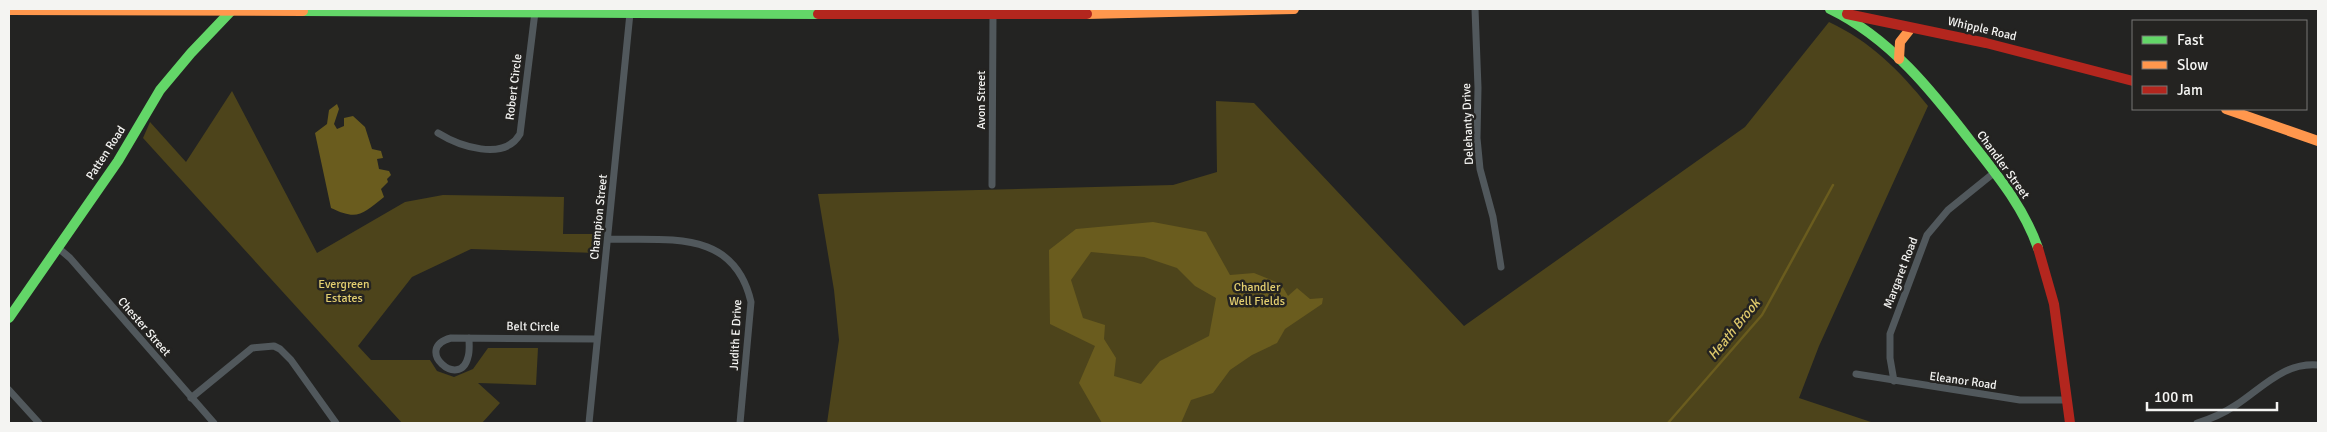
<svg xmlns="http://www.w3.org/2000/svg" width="2327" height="432" font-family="Signika,sans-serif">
<rect width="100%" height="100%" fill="#232322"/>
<path fill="#4d441b" d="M1829 22C1870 41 1900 71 1928 106L1819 346 1799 398 1874 423H827L839 340 834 290 818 194 1173 185 1217 172 1216 101 1254 103 1464 326 1745 127Z
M232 91 317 253 405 202 443 195 564 197 563 234H601L598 253 471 249 412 277 358 346 371 360H430L437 371 454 377 473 369 488 348H538L536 385 478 383 500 403 482 423H402L143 138 150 122 186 162Z"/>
<path fill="#6a5c1e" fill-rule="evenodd" d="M337 104 339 109 334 124 337 129 344 126V118L353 116 365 127 372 149 381 151 383 158 377 159 379 169 389 171 391 175 387 179 388 182 381 189 384 197C362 214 358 221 331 208L315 133 327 124 329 110Z
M1153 222 1206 232 1230 275 1254 273 1281 284 1288 296 1297 288 1310 299 1323 298 1322 304 1285 329 1277 343 1252 355 1230 370 1213 393 1191 400 1181 423H1102L1079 383 1095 346 1050 324 1049 250 1076 229ZM1091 252 1144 257 1177 268 1195 286 1216 298 1209 336 1160 361 1141 384 1114 376 1116 358 1104 339 1105 325 1083 318 1071 280Z"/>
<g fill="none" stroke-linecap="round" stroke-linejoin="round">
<path stroke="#6a5c1e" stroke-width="2.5" d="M1668 423 1762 315 1833 185"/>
<path stroke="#51585c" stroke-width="7" d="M1475 9 1478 88 1477 138 1480 169 1493 217 1501 267
M438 133C459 146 504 162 520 134L535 12
M992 185 993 15
M608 239C668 241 734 228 751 302L740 423
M57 247 70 258 214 423
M469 338C469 344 470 351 468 357 460 391 412 348 451 338L597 339
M1856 374 2020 400H2066
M1894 381 1890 358V334L1927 235 1948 210 1995 172
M9 390 39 423
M191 398 252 348 274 346 280 349 291 360 336 423
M589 423 630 13
M2197 423C2211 419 2224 413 2236 405 2262 388 2284 362 2318 365"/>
<path stroke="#63d668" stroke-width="10" d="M1830 9C1890 38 1932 91 1972 143 1998 176 2024 208 2038 248
M303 11 818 14
M9 318 118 161 160 90 191 53 232 10"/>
<path stroke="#ff974d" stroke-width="10" d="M9 10 303 11
M1087 14 1294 9
M1899 59 1900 42 1911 28
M2226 109 2318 141"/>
<path stroke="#b3261e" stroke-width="10" d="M818 14H1087
M1847 14 1986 43 2133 81
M2038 248 2054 304 2070 423"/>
</g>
<g text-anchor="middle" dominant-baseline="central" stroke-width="5" stroke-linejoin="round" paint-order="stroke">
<g font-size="12" fill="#f4f4f2" stroke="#242321">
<text transform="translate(1982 29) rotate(13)">Whipple Road</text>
<text transform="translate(514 87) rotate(-83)">Robert Circle</text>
<text transform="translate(981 100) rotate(-90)">Avon Street</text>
<text transform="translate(1468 124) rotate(-92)">Delehanty Drive</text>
<text transform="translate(106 153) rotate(-57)">Patten Road</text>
<text transform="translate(2003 165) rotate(54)">Chandler Street</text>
<text transform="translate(599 217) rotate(-84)">Champion Street</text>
<text transform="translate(1901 273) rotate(-69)">Margaret Road</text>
<text transform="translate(144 327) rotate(49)">Chester Street</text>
<text transform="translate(533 327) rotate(1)">Belt Circle</text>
<text transform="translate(736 335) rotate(-87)">Judith E Drive</text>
<text transform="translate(1963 381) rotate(8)">Eleanor Road</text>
</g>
<g font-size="12" fill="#e4cf70" stroke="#242321">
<text x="344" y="284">Evergreen<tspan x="344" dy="14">Estates</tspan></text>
<text x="1257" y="287">Chandler<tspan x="1257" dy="14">Well Fields</tspan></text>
</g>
<g font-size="14" font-style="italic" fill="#dfc96b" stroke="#242321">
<text transform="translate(1734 329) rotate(-51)">Heath Brook</text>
</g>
</g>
<rect width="2327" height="432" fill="none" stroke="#f4f4f2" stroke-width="20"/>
<rect x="2132" y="20" width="175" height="90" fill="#242321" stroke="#777775"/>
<rect x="2142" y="36" width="25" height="8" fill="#63d668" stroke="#777775"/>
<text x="2177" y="45" font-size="15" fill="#f4f4f2">Fast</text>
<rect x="2142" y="61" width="25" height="8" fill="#ff974d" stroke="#777775"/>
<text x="2177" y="70" font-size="15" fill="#f4f4f2">Slow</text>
<rect x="2142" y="86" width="25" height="8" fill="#b3261e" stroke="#777775"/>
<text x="2177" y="95" font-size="15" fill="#f4f4f2">Jam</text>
<path d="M2147 402v8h130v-8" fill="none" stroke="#f4f4f2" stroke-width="2.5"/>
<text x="2154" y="402" font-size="15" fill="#f4f4f2" stroke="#242321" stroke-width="4" paint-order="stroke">100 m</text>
</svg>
